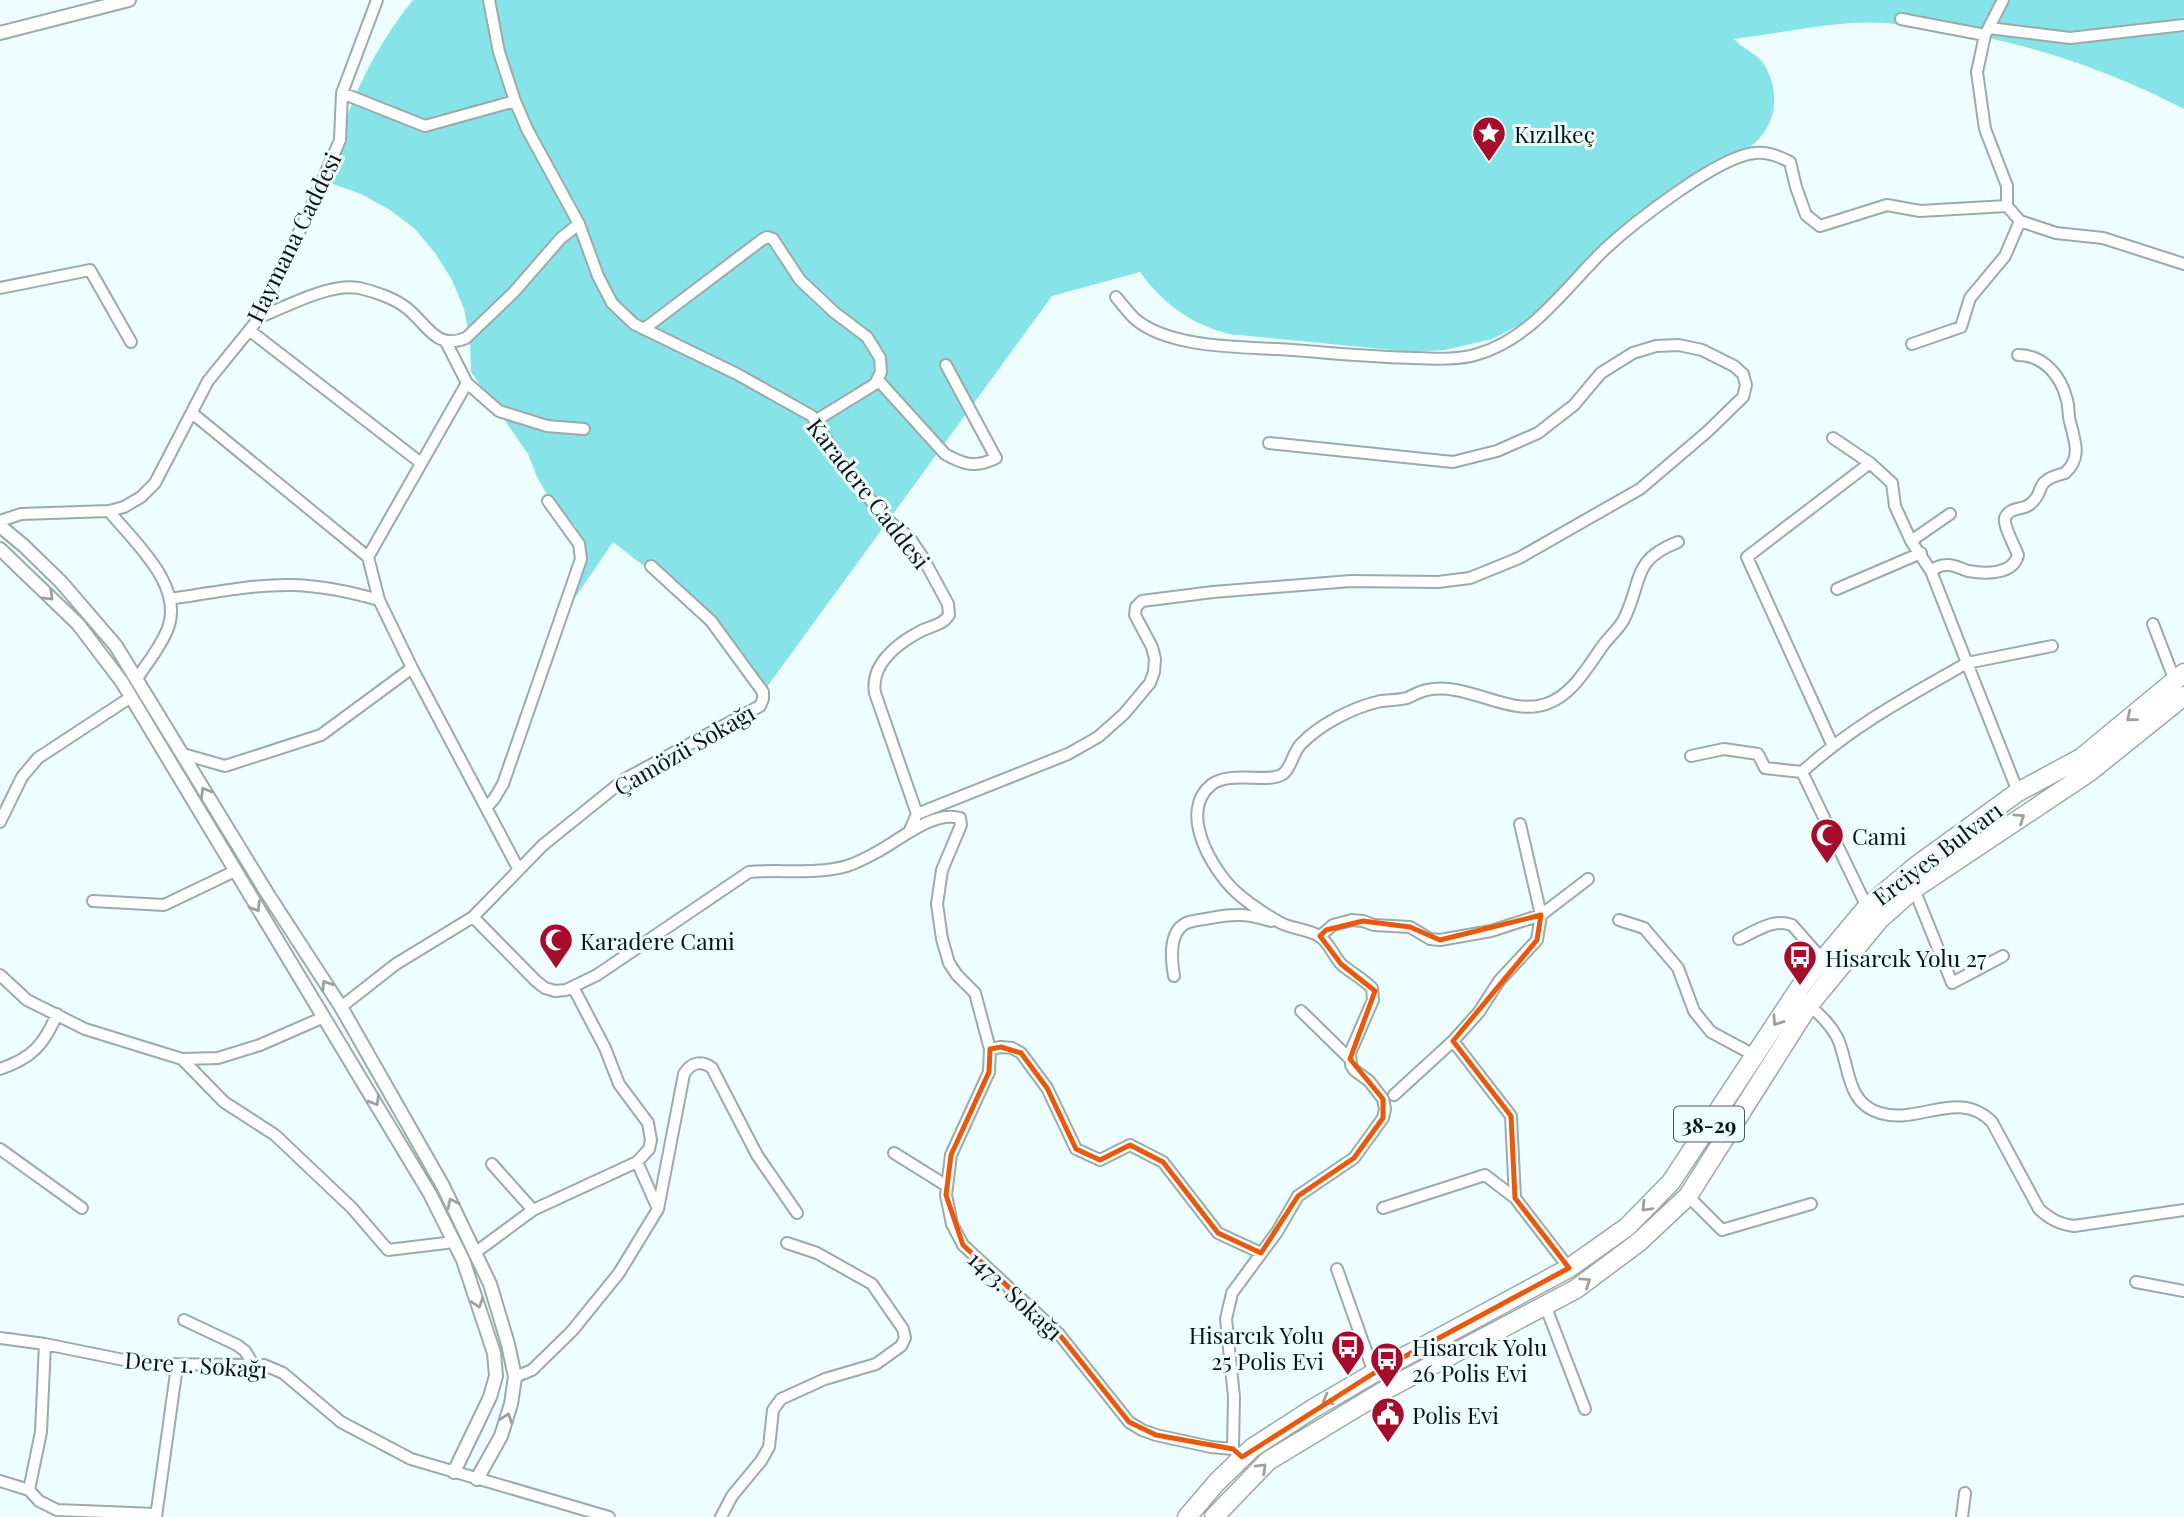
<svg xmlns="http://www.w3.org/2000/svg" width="2184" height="1517" font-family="'Playfair Display',serif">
<rect width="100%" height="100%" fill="#eefeff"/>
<path fill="#86e3e8" d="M413 0H2184V109C2105 68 2024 41 1936 29 1908 25 1879 21 1851 23 1812 26 1773 34 1734 39 1742 48 1756 53 1763 63 1771 75 1775 89 1774 104 1770 155 1711 164 1676 187L1581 268 1530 320 1492 339 1445 350 1412 352 1229 334C1191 324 1163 304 1140 272L1052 296 764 691 721 626 613 542 566 611 580 543 576 527 549 498 537 477 528 454 471 372 470 340 464 309 452 280 435 253 415 229 390 210 361 194 330 183C342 114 369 55 413 0Z"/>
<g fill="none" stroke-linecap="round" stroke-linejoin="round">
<g stroke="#9baaab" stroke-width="14">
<path id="minor" d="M489 0 499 52 515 101 527 129 579 224 598 276 612 303 634 324 737 374 812 416 840 462 873 503 890 522 909 537 922 556 948 604 949 615C943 625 931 626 921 631 898 643 870 664 875 693L917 814 909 832
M2003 0 1985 35 1977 72 1985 129 2007 186V206
M1901 19 1985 35
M1989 28 2070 38 2184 25
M342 93 425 126 515 101
M0 288 90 270 131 342
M1116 297C1122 304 1128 312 1134 318 1166 347 1235 347 1277 349 1323 352 1368 357 1415 358 1435 359 1459 360 1478 354 1532 338 1565 288 1604 250 1632 224 1718 156 1755 153 1768 152 1779 156 1790 162L1796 187 1806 215 1820 226 1887 205 1920 211 2007 206 2020 221 2056 233 2103 238 2184 264
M260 317C288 306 329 283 359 288 373 291 393 298 404 306 427 322 434 351 466 338L514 292 561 238 579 224
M644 329 763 239 767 237 773 239 800 280 834 312 867 337 880 358 881 372 875 384 815 421
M249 330 421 463
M1912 344 1961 327 1970 298 2005 256 2020 221
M878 380 945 454C964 465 976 468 996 458L946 365
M467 383 499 411 547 426 584 429
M192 413 368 557 379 600 412 668 519 870
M1833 438 1870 463 1892 483 1895 506 1911 541 1931 571 1967 663C1907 697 1854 725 1802 772L1867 907
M109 511C134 542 184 585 168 628 161 647 147 663 136 680
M0 521 21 514 109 511 124 507 141 497 155 483 208 381 260 317 312 204 340 140 342 93 377 0
M1911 541 1950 514
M368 557 467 383 446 342
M1931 571C1935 568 1940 565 1946 565 1954 564 1961 569 1968 571 1985 574 2013 575 2018 555 2015 547 2003 525 2005 518 2009 507 2022 510 2029 505 2048 491 2030 482 2065 473 2082 458 2075 441 2070 422 2068 415 2069 407 2067 400 2061 376 2044 355 2018 355
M1837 589 1921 553
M170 599C211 593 253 584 294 585 323 586 351 592 379 600
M2153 624 2175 681
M1832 744 1747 557 1870 463
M183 754 225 766 321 735 412 668
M1691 756 1724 749 1758 754 1765 768 1802 772
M2018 792 1967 663 2052 646
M486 808 494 799 503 784 581 559 579 544 548 501
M917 814 1068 754 1098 737 1124 714 1150 683 1154 672 1155 659 1152 647 1135 615 1136 607 1142 601 1213 592 1351 581 1438 582 1470 578 1519 558 1640 489 1707 432 1743 397 1746 385 1743 374 1734 366 1702 350 1679 345 1656 346 1633 353 1601 373 1574 405 1538 433 1497 451 1453 462 1269 443
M0 822 22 777 38 758 131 697
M1914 889 1952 983 2003 956
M93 901 164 905 235 871
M473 917 536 981 545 988 555 991 566 990 597 975 749 872C781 869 815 875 847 866 857 863 868 857 877 852 900 840 933 810 960 818L961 825 942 870 937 904 942 939 949 963 957 975 975 993 990 1049 989 1072 951 1155 946 1195 952 1224 963 1245 1059 1334 1129 1422 1142 1430 1156 1435 1211 1447 1233 1449 1237 1453
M1619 920 1644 928 1678 968 1694 1011 1711 1032 1754 1055
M1320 936 1333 925 1352 920 1363 921 1374 925 1410 927 1430 939 1440 940 1491 931 1541 915 1588 879
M1739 939C1756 931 1773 918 1792 925L1823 960
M0 975 27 1000 85 1029 182 1059 218 1058 260 1045 324 1017
M1174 976C1171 958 1168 929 1189 922 1196 920 1204 919 1211 918 1234 913 1249 914 1271 921
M573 987 605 1048 619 1084 648 1123 651 1140 649 1149 637 1162
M1809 1005C1820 1015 1830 1024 1837 1037 1850 1064 1845 1103 1880 1113 1919 1125 1959 1088 1992 1122L2039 1209C2050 1219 2059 1224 2074 1226L2184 1210
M341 1007 396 964 473 917 543 845 625 779 760 706 763 699V692L711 621 651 566
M1301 1011 1350 1059
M1453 1041 1511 1116 1515 1198
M990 1049 1001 1047 1012 1048 1021 1053 1047 1088 1076 1149 1100 1160 1130 1145 1163 1162 1218 1233 1261 1253
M182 1059 224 1102 275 1135 352 1208 388 1250 454 1242
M0 1069C32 1058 44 1045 57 1014
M1394 1095 1453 1041 1479 1012 1499 981 1537 940 1541 915 1520 824
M0 1149 82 1208
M894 1153 947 1186
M492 1164 533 1210
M1688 1196 1722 1230 1811 1204
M1383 1208 1485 1175 1515 1198 1569 1268
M476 1252 533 1210 637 1162 658 1209
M1337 1269 1374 1373
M2136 1282 2184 1291
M1545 1305 1585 1409
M184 1320 237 1345 245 1351 253 1364
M0 1338 45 1344 124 1360 157 1364 264 1365 283 1373 341 1422 411 1459 609 1517
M515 1377 532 1370 572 1331 619 1273 658 1209 684 1074C691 1062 702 1060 712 1068L757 1155 797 1213
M1233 1449 1234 1397 1226 1319 1232 1293 1277 1232 1298 1196 1354 1158 1383 1118 1385 1109 1383 1099 1369 1081 1354 1070 1351 1065 1350 1053 1373 1000 1372 988C1363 979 1352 973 1342 965 1334 957 1329 942 1319 936 1308 929 1291 929 1279 922 1265 914 1248 903 1236 892 1212 870 1178 812 1211 785 1230 770 1268 784 1283 774 1292 767 1293 751 1302 743 1322 723 1354 707 1381 701 1390 700 1399 700 1407 698 1414 695 1420 691 1427 690 1466 681 1509 717 1546 704 1573 695 1588 666 1604 644 1610 636 1619 629 1624 619 1643 581 1631 560 1678 542
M0 1481 29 1490 39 1501 57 1510 155 1514
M29 1490 41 1432 45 1344
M156 1517 177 1366
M721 1517 732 1496 761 1461 769 1447 773 1410 781 1399 825 1379 876 1364 901 1346 905 1338 903 1329 872 1284 817 1253 787 1243
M1962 1517 1965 1493"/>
</g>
<g stroke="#9baaab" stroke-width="16">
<path id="tertiary" d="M0 33 129 0
M0 526 24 546 61 582 116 646 267 893 341 1007 443 1186 490 1284 508 1344 515 1377 511 1404 501 1436 477 1479
M0 549 78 624 122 682 430 1194 463 1260 494 1353 496 1376 490 1397 454 1472"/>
</g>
<g stroke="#9baaab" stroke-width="21">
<path id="trunk" d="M1187 1517 1217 1482 1252 1448 1314 1408 1374 1373 1569 1268 1627 1227 1671 1182 1800 987 1867 907 1916 866 2018 792 2081 758 2184 673
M1214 1517 1268 1461 1387 1389 1576 1289 1639 1242 1688 1196 1809 1005 1879 920 1914 889 2088 773 2184 696"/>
</g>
<use href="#minor" stroke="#fff" stroke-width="10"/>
<use href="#tertiary" stroke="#fff" stroke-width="12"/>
<use href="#trunk" stroke="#fff" stroke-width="18"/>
</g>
<defs><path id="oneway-chevron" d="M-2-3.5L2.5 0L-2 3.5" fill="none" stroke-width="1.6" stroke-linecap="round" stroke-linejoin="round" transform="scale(1.75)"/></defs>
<g stroke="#9ea0a0">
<use href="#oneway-chevron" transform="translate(49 596) rotate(44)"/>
<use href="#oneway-chevron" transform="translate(2131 717) rotate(141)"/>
<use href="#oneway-chevron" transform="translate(205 792) rotate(-121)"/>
<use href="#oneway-chevron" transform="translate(2020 818) rotate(-34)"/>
<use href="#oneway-chevron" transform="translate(256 907) rotate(59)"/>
<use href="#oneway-chevron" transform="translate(326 985) rotate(-123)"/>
<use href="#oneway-chevron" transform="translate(1777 1021) rotate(124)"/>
<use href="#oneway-chevron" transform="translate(375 1101) rotate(59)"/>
<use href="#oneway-chevron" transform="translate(452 1203) rotate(-116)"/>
<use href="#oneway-chevron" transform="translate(1646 1207) rotate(134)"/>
<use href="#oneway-chevron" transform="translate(1586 1282) rotate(-34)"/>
<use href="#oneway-chevron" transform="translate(478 1303) rotate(71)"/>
<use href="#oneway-chevron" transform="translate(1327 1400) rotate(150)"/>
<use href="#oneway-chevron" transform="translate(507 1418) rotate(-72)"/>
<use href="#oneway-chevron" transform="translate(1262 1468) rotate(-44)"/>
</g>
<path fill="none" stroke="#e8590c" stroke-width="5" stroke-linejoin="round" d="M1541 915 1537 940 1453 1041 1511 1116 1515 1198 1569 1268 1374 1373 1242 1457 1233 1449 1156 1435 1129 1422 1059 1334 963 1245 946 1195 951 1155 989 1072 990 1049 1001 1047 1021 1053 1047 1088 1076 1149 1100 1160 1130 1145 1163 1162 1218 1233 1261 1253 1298 1196 1354 1158 1383 1118V1099L1350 1059 1375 991 1341 964 1320 936 1326 930 1363 921 1410 927 1440 940Z"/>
<defs>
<g id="sight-pin" transform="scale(1.75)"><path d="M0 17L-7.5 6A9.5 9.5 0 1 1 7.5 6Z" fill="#a60c2c" stroke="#eefeff"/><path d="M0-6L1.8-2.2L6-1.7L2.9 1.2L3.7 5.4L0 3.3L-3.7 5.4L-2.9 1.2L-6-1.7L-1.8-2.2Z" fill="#fff"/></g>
<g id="mosque-pin" transform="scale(1.75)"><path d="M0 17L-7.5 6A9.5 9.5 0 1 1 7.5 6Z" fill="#a60c2c" stroke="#eefeff"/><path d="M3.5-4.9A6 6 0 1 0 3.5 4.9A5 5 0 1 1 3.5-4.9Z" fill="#fff"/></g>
<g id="bus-pin" transform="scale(1.75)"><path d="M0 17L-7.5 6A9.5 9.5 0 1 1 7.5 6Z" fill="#a60c2c" stroke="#eefeff"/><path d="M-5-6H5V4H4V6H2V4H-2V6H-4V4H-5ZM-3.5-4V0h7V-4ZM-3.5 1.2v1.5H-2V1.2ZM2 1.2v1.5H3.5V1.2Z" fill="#fff"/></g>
<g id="civic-pin" transform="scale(1.75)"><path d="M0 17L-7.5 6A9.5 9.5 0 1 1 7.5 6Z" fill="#a60c2c" stroke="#eefeff"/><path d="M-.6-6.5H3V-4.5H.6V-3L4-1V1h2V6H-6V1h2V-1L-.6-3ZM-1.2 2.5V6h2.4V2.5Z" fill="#fff"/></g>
</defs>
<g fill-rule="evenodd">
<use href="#sight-pin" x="1489" y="133"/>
<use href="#mosque-pin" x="1827" y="835"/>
<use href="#mosque-pin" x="556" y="940"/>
<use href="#bus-pin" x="1800" y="957"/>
<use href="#bus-pin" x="1348" y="1347"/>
<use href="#bus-pin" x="1387" y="1359"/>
<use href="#civic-pin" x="1388" y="1414"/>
</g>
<g text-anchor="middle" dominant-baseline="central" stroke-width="6" stroke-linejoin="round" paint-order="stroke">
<rect fill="#eefeff" stroke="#505959" stroke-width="2" x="1674" y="1106.5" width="70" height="35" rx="5"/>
<g font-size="21" font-weight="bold" fill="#0c1212">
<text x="1709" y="1124">38-29</text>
</g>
<g font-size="23" fill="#0c1212" stroke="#eefeff" text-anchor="start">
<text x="1514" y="133">Kızılkeç</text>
<text x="1852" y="835">Cami</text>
<text x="580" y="940">Karadere Cami</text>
<text x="1825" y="957">Hisarcık Yolu 27</text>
<text x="1324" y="1334" text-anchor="end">Hisarcık Yolu<tspan x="1324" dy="26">25 Polis Evi</tspan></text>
<text x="1412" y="1346">Hisarcık Yolu<tspan x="1412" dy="26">26 Polis Evi</tspan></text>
<text x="1412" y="1414">Polis Evi</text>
</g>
<g font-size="23" fill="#0c1212" stroke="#eefeff">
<text transform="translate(293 237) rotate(-64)">Haymana Caddesi</text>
<text transform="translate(869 493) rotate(52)">Karadere Caddesi</text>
<text transform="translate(684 749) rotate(-30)">Çamözü Sokağı</text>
<text transform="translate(1937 853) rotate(-37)">Erciyes Bulvarı</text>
<text transform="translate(1016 1295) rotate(43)">1473. Sokağı</text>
<text transform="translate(196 1364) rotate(4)">Dere 1. Sokağı</text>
</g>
</g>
</svg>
